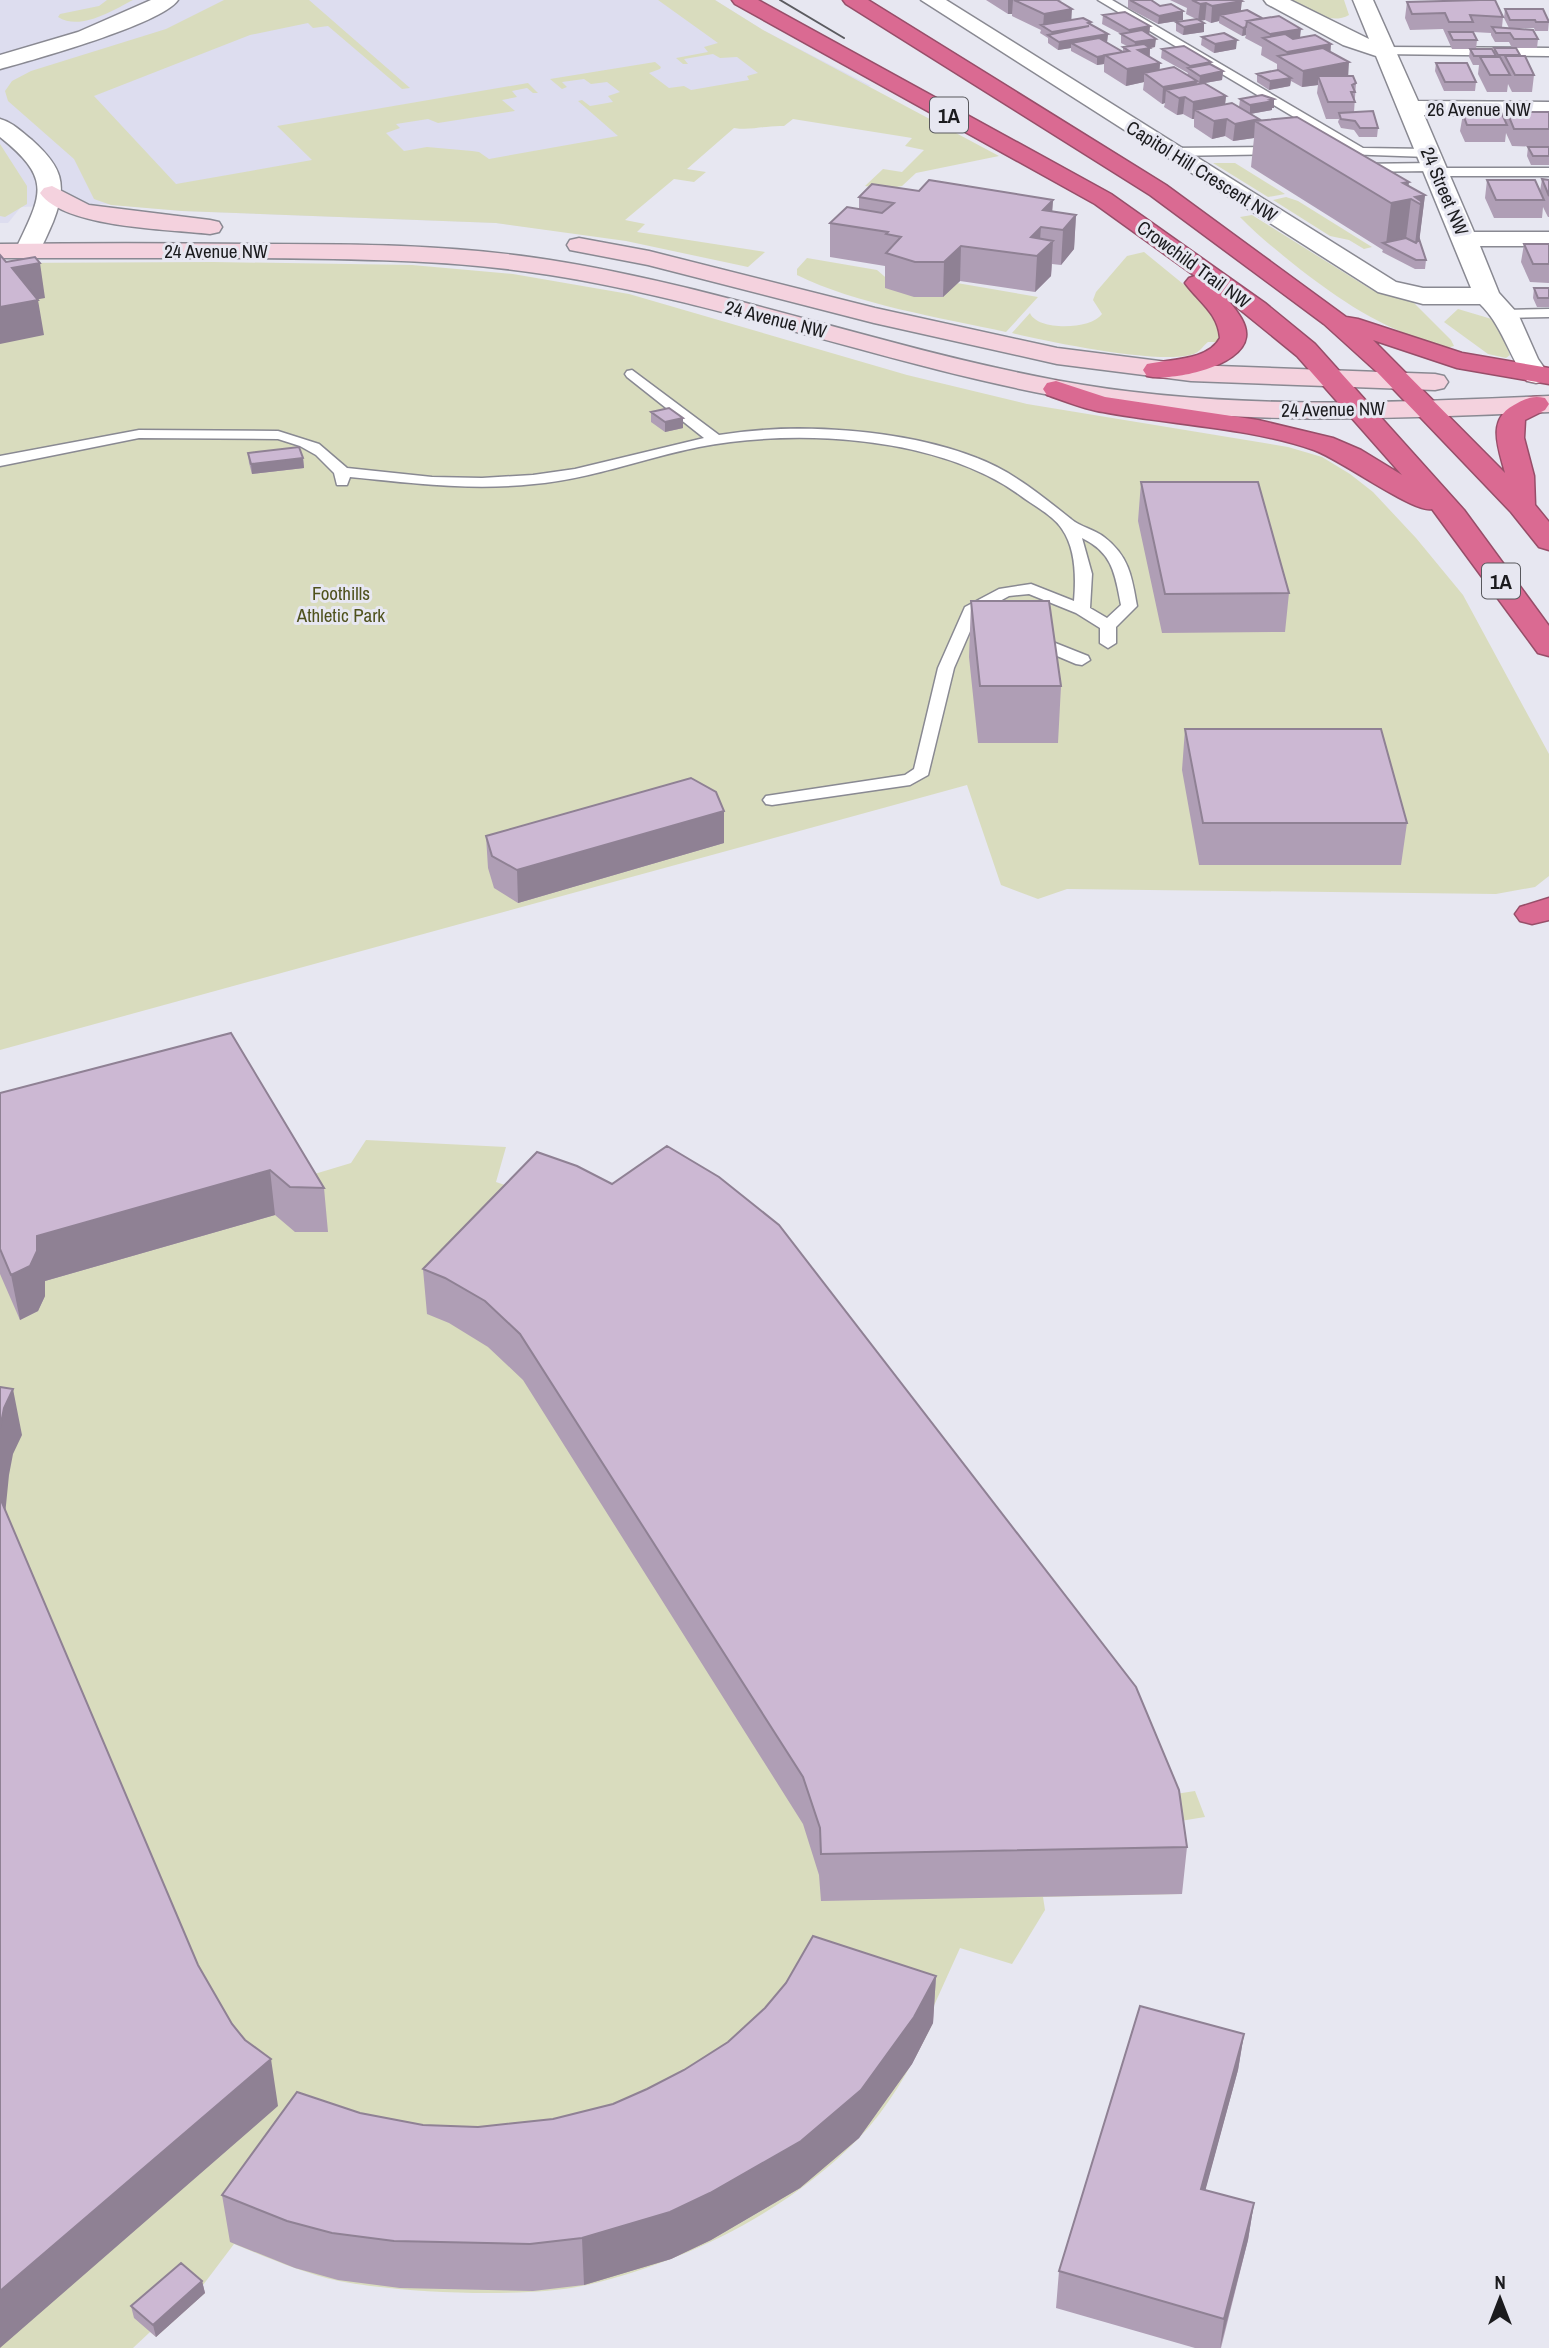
<svg xmlns="http://www.w3.org/2000/svg" width="1549" height="2348" font-family="'Archivo Narrow',sans-serif">
<rect width="100%" height="100%" fill="#e7e7f1"/>
<path fill="#ddddef" d="M0 0H715L763 30 871 86 730 120 590 235 496 223 182 211 105 204 21 207 8 223H0Z"/>
<path fill="#d9dcbe" d="M107 0H133C112 11 80 31 58 17L60 14 99 6Z
M224 0H309L410 88 402 89 328 26 313 28 308 23 250 35 94 96 176 184 312 160 277 126 528 83 538 93H533L527 88 512 91 517 97 502 100 515 111 438 123 428 119 396 124 400 128 386 133 404 151 427 147 472 151 479 152 489 159 618 136 578 101 582 100 590 106 613 102 608 96 620 92 607 82 591 84 584 79 562 82 567 87 562 89 550 79 655 62 661 67 660 69 649 73 669 88 684 86 691 90 749 80 747 76 758 73 737 57 720 58 713 54 684 59 688 64H683L676 58 708 52 704 47 718 43 658 0H715L763 30 999 156 916 173 902 186 885 189 865 186 883 169 902 172 924 150 905 146 912 138 793 119 784 126C766 125 752 131 734 128L687 169 706 172 694 182 674 179 625 220 645 224 637 232 765 252 748 267 626 241 496 223 182 211 111 205 94 199 74 159 8 101 5 91 12 81 31 71 166 29Z
M1291 0H1344L1349 15C1329 26 1308 9 1291 0Z
M0 144 27 186V204L5 217 0 216Z
M1213 163H1235L1285 194 1268 197Z
M1286 197 1298 201 1372 247 1364 249 1349 240 1330 236 1273 200Z
M1252 215 1372 290 1412 301 1451 340 1454 346 1447 348C1386 330 1351 308 1301 270 1280 253 1259 237 1240 217Z
M1144 252 1215 310 1221 319V342H1208C1204 345 1200 351 1196 353 1169 367 1045 341 1012 333L1030 313C1037 331 1091 330 1102 314L1093 300 1096 292 1127 256Z
M807 258 877 270 891 282 957 283 1038 297 1006 332C942 318 855 304 797 275V269Z
M213 262 412 265 513 274 629 294 907 375 1027 404 1288 447 1322 457 1350 474 1373 492 1416 538 1463 595 1549 754V876L1535 887 1496 894 1067 889 1038 899 1001 885 967 785 0 1050V263Z
M1458 309 1495 320 1510 355 1506 358 1488 354 1444 322Z
M0 1139 298 1179 351 1163 366 1140 506 1147 496 1182 579 1210 1156 1797 1195 1791 1205 1817 1168 1823 1173 1837 1182 1894 1043 1897 1045 1910 1012 1964 960 1948 927 2021 933 2023C913 2063 890 2106 859 2138 787 2212 686 2262 587 2285 523 2299 403 2293 339 2281 303 2273 268 2258 234 2244L200 2289 205 2293 156 2337 150 2332 133 2348H0Z"/>
<g fill="none" stroke-linecap="round" stroke-linejoin="round">
<g stroke="#898992" stroke-width="3">
<path id="lane" d="M1098 0H1112L1363 148 1428 149 1434 153 1428 157 1344 154 1342 151 1346 148Z
M1383 47 1549 48V56L1379 54 1377 51Z
M1281 147 1287 151 1285 154 1171 156 1165 152 1171 148Z
M1434 163 1439 164 1440 168H1549V176H1436L1431 175 1430 171 1357 172 1351 168 1357 164Z
M1549 309V317L1505 318 1498 314 1505 310Z
M632 370 719 435C796 422 904 429 977 458 1012 471 1042 496 1071 519 1080 527 1094 529 1104 537 1129 556 1132 577 1137 606L1116 627V643L1108 648 1100 643V628L1076 613 1029 594 1009 596 978 613 954 668 928 775 910 785 772 805 766 804 763 800 766 796 905 775 914 769 938 668 965 607 999 589 1031 584 1074 601C1076 578 1076 549 1062 529 1054 516 1033 505 1021 496 939 436 797 428 699 447 644 458 591 479 534 484 470 491 413 483 350 477L347 485H337L334 473 316 455 300 446 278 439 139 438 0 466V456L139 430 278 431 319 444 347 468 432 477 482 478 533 475 575 469 704 438 627 377 625 374 627 371ZM1082 538C1113 553 1115 574 1121 605L1107 618 1090 608 1092 574Z
M1030 633 1088 656 1090 660 1082 665 1076 664 1024 642 1022 638 1024 634Z"/>
</g>
<g stroke="#898992" stroke-width="3">
<path id="street" d="M151 0H178C162 24 33 60 0 69V55L78 32Z
M921 0H946L1396 282 1423 288H1471L1376 56 1343 45 1267 4 1264 0H1290L1369 39 1353 0H1373L1418 101 1549 102V116L1424 115 1474 232H1549V246H1480L1499 293 1518 314 1538 359 1549 375 1545 381 1536 383 1527 381C1509 356 1502 325 1480 304H1423L1378 292Z
M0 119C12 122 22 132 32 140 62 167 68 184 53 222 48 233 43 246 36 256L27 258 18 256 15 251C41 195 54 180 0 137Z"/>
</g>
<g stroke="#898992" stroke-width="3">
<path id="secondary" d="M52 186 89 205 210 220 219 222 222 227 219 232 210 234C168 229 64 228 40 193L44 188Z
M579 238 649 251 875 308 1057 348 1191 365 1435 374 1444 376 1448 382 1444 388 1435 390 1191 381 1057 364 874 323 648 265 570 250 567 245 570 240Z
M0 244C84 243 168 243 252 244 351 244 451 244 550 260 721 287 885 348 1055 380 1218 411 1384 403 1549 396V412C1384 419 1218 427 1055 396 885 364 721 302 550 275 451 259 351 259 252 258 168 258 84 258 0 258Z"/>
</g>
<g stroke="#974e69" stroke-width="3">
<path id="highway" d="M732 0H758L1111 194 1265 303 1315 344 1464 510 1549 626V656L1538 653 1432 509C1415 514 1340 459 1314 450 1247 427 1172 425 1103 412 1084 409 1065 401 1047 395L1043 389 1047 383 1056 381 1105 397 1258 420 1333 438 1361 450 1402 475 1297 356 1227 299C1235 309 1248 323 1246 337 1242 367 1171 382 1147 376L1143 370 1147 364C1169 359 1208 361 1220 338 1218 313 1199 302 1185 283L1189 278 1195 276 1095 204 735 4Z
M843 0H868L1166 185 1346 317 1358 319 1462 353 1549 368V384L1457 368 1373 340 1505 473C1499 449 1486 420 1514 405 1525 399 1532 395 1545 398L1549 404 1545 410 1525 420 1524 438 1534 476 1535 505 1549 522V550L1539 547 1511 512 1377 372 1324 324 1150 195 846 4Z
M1549 898V920L1532 924 1520 921 1515 914 1520 907Z"/>
</g>
<use href="#lane" fill="#fff" fill-rule="evenodd"/>
<use href="#street" fill="#fff" fill-rule="evenodd"/>
<use href="#secondary" fill="#f4d2de" fill-rule="evenodd"/>
<use href="#highway" fill="#da6a92" fill-rule="evenodd"/>
<path stroke="#5b5b60" stroke-width="2" d="M780 0 844 38"/>
</g>
<path fill="#af9eb5" fill-rule="evenodd" d="M986 0H1062L1058 1 1072 20 1091 22V24L1108 34 1107 42H1106L1123 52V47L1127 46 1121 43V34L1102 24 1103 15 1150 26 1149 35 1155 47 1150 48V57L1160 63 1159 70 1187 75 1188 73 1161 58 1162 49 1211 65 1223 71 1222 80 1205 83 1226 96 1225 104 1239 107 1240 99 1274 108H1272V110L1250 114 1259 121 1408 186 1425 195 1419 241 1426 260 1425 269H1415L1382 252 1383 250 1251 167 1254 138 1233 141 1225 136 1212 139 1194 127V119H1192L1183 114 1177 115 1164 107 1165 103 1162 104 1143 90 1144 82 1126 86 1104 72V64L1097 65 1071 51V48L1058 50 1048 43V38L1040 33 1041 30 1012 16V14H1008Z
M1128 0H1151L1160 6 1183 11V20L1158 24 1128 8Z
M1170 0H1241V11L1331 52 1348 76 1356 83 1354 112 1378 128 1377 137H1359L1354 130 1341 128 1338 122 1339 119H1326L1317 93 1318 85 1302 87 1291 81 1290 86 1269 90 1257 82V74L1277 70V64L1261 55 1262 47 1245 38 1246 35 1242 36 1219 23V21L1211 23 1205 20 1199 21 1204 32 1183 35 1176 31V22L1196 19 1186 14 1187 8Z
M1407 2 1503 17 1502 27 1509 28 1504 18 1505 9 1549 21 1548 31H1535L1534 28H1510L1538 39 1537 48H1516L1520 55 1534 75 1532 92H1512L1508 84 1507 92H1487L1478 74 1479 65H1473L1469 57 1470 49H1452L1443 29 1410 30 1405 18ZM1473 32 1491 33V35L1495 42H1509L1512 48H1494V52L1476 49 1477 40Z
M1202 37 1236 49 1214 53 1201 45Z
M1436 63 1476 82 1475 91H1444L1435 71Z
M1479 112 1505 120 1507 112H1549V147L1512 146 1506 133 1505 142H1465L1460 131 1463 114H1479Z
M1528 147H1549V165H1531L1527 156Z
M1542 179 1549 180V217H1548L1543 207 1542 218H1494L1485 198 1487 180 1540 191Z
M919 191 1053 200 1052 211 1076 215 1074 249 1061 265 1052 264 1051 276 1035 292 960 281 943 297H914L885 288V266L830 257V223L859 209V197Z
M1524 244H1549V283L1530 282 1521 262Z
M1534 288H1549V307H1537L1533 298Z
M651 412 683 428 665 432 651 422Z
M248 453 303 458 304 468 252 474 249 463Z
M1141 482 1289 593 1285 632 1162 633 1138 521Z
M971 601 1061 686 1058 743H978L969 657Z
M1185 729 1407 823 1401 865H1199L1182 770Z
M724 811V843L518 903 494 888 488 868 486 836Z
M231 1033 324 1188 328 1232H295L275 1215 45 1281V1296L38 1311 20 1320 0 1274V1093Z
M537 1152 1187 1847 1182 1894 821 1901 819 1875 803 1824 523 1380 488 1347 449 1323 427 1314 423 1269Z
M936 1976 933 2023 912 2064 859 2138 800 2188 711 2240 671 2259 584 2285 533 2291 400 2288 338 2280 295 2268 230 2242 222 2195 360 2113 423 2125 478 2127 553 2119 613 2104 647 2089 684 2070Z
M1244 2034 1238 2070 1205 2190 1254 2203 1248 2240 1221 2348H1195L1056 2308 1059 2271Z
M202 2281 205 2293 156 2337 134 2318 131 2306Z"/>
<path fill="#8f8194" d="M1008 0H1013L1012 14H1008Z
M1207 0 1205 20 1198 21 1200 4Z
M1234 0H1241L1242 1 1240 17 1220 15 1219 21 1211 23 1212 6Z
M1072 9 1071 26 1043 27 1044 14Z
M1183 11V20L1158 24 1159 16Z
M1204 23V32L1183 35 1184 27Z
M1150 26 1149 35 1129 38V30Z
M1246 27V35L1242 36 1243 28Z
M1301 29 1299 46 1270 42V34Z
M1108 34 1107 42 1079 47 1071 43V48L1058 50 1059 42Z
M1156 39 1155 47 1150 48 1149 64 1134 51 1135 42Z
M1237 40 1236 49 1214 53 1215 44Z
M1331 44 1330 61H1286L1287 52Z
M1105 56 1104 64 1097 65V57Z
M1211 62V70L1189 69 1190 66Z
M1349 62 1348 79 1318 76V85L1302 87 1303 71Z
M1160 63 1159 80 1144 73V82L1126 86 1127 69Z
M1223 71 1222 80 1199 84 1200 76Z
M1291 78 1290 86 1269 90 1270 81Z
M1197 81 1195 98 1185 97 1183 114 1177 115 1179 98 1166 90 1165 103 1162 104 1163 87Z
M1226 96 1224 113 1195 110 1194 119H1192L1193 102Z
M1274 99V108H1272V110L1250 114V105Z
M1227 119 1225 136 1212 139 1214 121Z
M1259 119 1255 121 1254 138 1233 141 1235 124Z
M1409 182 1407 200 1411 199 1405 247 1386 244 1391 203 1403 183Z
M1425 195 1419 243 1414 252 1420 204 1415 197Z
M1053 200 1051 228 1043 210Z
M1076 215 1074 249 1061 265 1063 230Z
M1041 227 1039 254 1053 241 1051 276 1035 292 1037 256 1031 237Z
M961 246 960 281 943 297 944 262Z
M40 263 45 298 18 303 12 268Z
M38 300 44 335 0 344V307Z
M683 418V428L665 432V422Z
M303 458 304 468 252 474 251 464Z
M724 811V843L518 903 517 870Z
M270 1170 275 1215 45 1281V1296L38 1311 20 1320 11 1275 37 1236Z
M13 1389 22 1435 13 1454 9 1475 5 1515 0 1504V1428L4 1408Z
M936 1976 933 2023 912 2064 859 2138 800 2188 711 2240 671 2259 584 2285 582 2238Z
M1244 2034 1238 2070 1196 2225 1201 2189Z
M271 2059 278 2106 0 2348V2291Z
M1254 2203 1248 2240 1220 2348 1224 2319Z
M202 2281 205 2293 156 2337 153 2325Z"/>
<path fill="#ccb8d3" stroke="#8f8194" stroke-width="2" d="M1014 0H1057L1072 9 1044 14Z
M1130 0H1151L1160 6 1171 4 1183 11 1159 16Z
M1192 0H1240L1242 1 1212 6 1206 3 1200 4Z
M1480 0H1495L1503 17 1470 15 1473 22H1449L1445 13 1412 14 1407 2Z
M1505 9H1543L1549 22H1536L1535 20H1510Z
M1247 10 1262 18 1247 21 1246 27 1243 28 1220 15Z
M1125 12 1150 26 1129 30 1103 15Z
M1279 16 1301 29 1270 34 1247 21Z
M1083 18 1091 22 1088 23 1108 34 1059 42 1048 35 1089 26 1052 32 1041 25Z
M1197 19 1204 23 1184 27 1176 22Z
M1492 27 1533 30 1538 39H1514L1510 33H1496Z
M1142 30 1156 39 1135 42 1121 34Z
M1449 32H1473L1477 40H1453Z
M1224 33 1237 40 1215 44 1202 37Z
M1285 34 1293 39 1315 35 1331 44 1287 52 1263 38Z
M1099 38 1123 52 1097 57 1071 43Z
M1144 44 1150 48 1138 50 1160 63 1127 69 1105 55 1129 51 1123 47Z
M1184 46 1211 62 1190 66 1162 49Z
M1323 48 1349 62 1303 71 1278 56Z
M1494 48H1516L1520 55H1498Z
M1470 49H1492L1496 56H1474Z
M1505 56H1525L1534 75H1515Z
M1480 57H1500L1510 75H1490Z
M1436 63H1467L1476 82H1445Z
M1210 64 1223 71 1200 76 1188 68Z
M1174 67 1197 81 1163 87 1144 73Z
M1278 70 1291 78 1270 81 1257 74Z
M1318 76H1353L1356 83 1352 85 1355 92H1351L1355 102H1328Z
M1204 83 1226 96 1193 102 1185 97 1179 98 1166 90Z
M1262 95 1274 99 1270 100 1273 101 1250 105 1240 99Z
M1232 103 1259 119 1235 124 1227 119 1214 121 1195 110Z
M1373 111 1378 128H1360L1355 121 1341 119 1339 113Z
M1479 112H1501L1507 125H1467L1463 114H1480Z
M1507 112H1549V129H1514Z
M1297 117 1409 182 1403 183 1425 195 1415 197 1422 202 1420 204 1411 199 1391 203 1255 121Z
M1528 147H1549V156H1533Z
M1542 179 1549 180V196Z
M929 180 1053 200 1043 210 1076 215 1063 230 1041 227 1031 237 1053 241 1037 256 961 246 944 262H915L886 253 901 237 886 234 888 232 830 223 847 207 882 213 894 203 859 197 872 184 919 191Z
M1487 180H1535L1544 200H1496Z
M1406 238 1416 243 1419 239 1426 260H1416L1383 243Z
M1524 244H1549V264H1533Z
M0 255 6 262 35 257 40 263 12 268 38 300 0 307Z
M1534 288H1549V298H1538Z
M669 408 683 418 665 422 651 412Z
M299 447 303 458 251 464 248 453Z
M1141 482H1258L1289 593 1165 594Z
M971 601H1049L1061 686H980Z
M1185 729H1381L1407 823H1203Z
M691 778 716 792 724 811 517 870 492 856 486 836Z
M231 1033 324 1188 290 1187 270 1170 37 1236V1251L30 1266 11 1275 0 1249V1093Z
M667 1146 719 1177 779 1225 1136 1687 1179 1790 1187 1847 821 1854 820 1828 803 1777 520 1334 485 1301 445 1278 423 1269 537 1152 577 1166 612 1184Z
M0 1387 13 1389 4 1408 0 1428Z
M0 1498 198 1965 232 2024 245 2040 271 2059 0 2291Z
M813 1936 936 1976 914 2017 861 2090 801 2141 710 2193 670 2212 582 2238 530 2244 394 2241 332 2233 287 2221 222 2195 297 2092 360 2113 423 2125 478 2127 553 2119 613 2104 647 2089 684 2070 728 2042 765 2008 786 1983Z
M1140 2006 1244 2034 1201 2189 1254 2203 1224 2319 1059 2271Z
M181 2263 202 2281 153 2325 131 2306Z"/>
<g text-anchor="middle" dominant-baseline="central" stroke-width="6" stroke-linejoin="round" paint-order="stroke">
<g font-size="19" fill="#1b1b1e" stroke="#e7e7f1">
<text x="1479" y="109">26 Avenue NW</text>
<text transform="translate(1202 171) rotate(32)">Capitol Hill Crescent NW</text>
<text transform="translate(1445 191) rotate(67)">24 Street NW</text>
<text x="216" y="251">24 Avenue NW</text>
<text transform="translate(1194 264) rotate(36)">Crowchild Trail NW</text>
<text transform="translate(776 319) rotate(14)">24 Avenue NW</text>
<text transform="translate(1333 409) rotate(-1)">24 Avenue NW</text>
</g>
<g font-size="19" fill="#4f521e" stroke="#e7e7f1">
<text x="341" y="593">Foothills<tspan x="341" dy="22">Athletic Park</tspan></text>
</g>
<g fill="#e7e7f1" stroke="#58585d" stroke-width="2">
<rect x="930" y="97.5" width="38" height="35" rx="5"/>
<rect x="1482" y="563.5" width="38" height="35" rx="5"/>
</g>
<g font-size="21" font-weight="bold" fill="#1b1b1e">
<text x="949" y="115">1A</text>
<text x="1501" y="581">1A</text>
</g>
</g>
<g transform="translate(1500 2299)" stroke="#e7e7f1" stroke-width="5" paint-order="stroke">
<path d="M0-5L12 26L0 18L-12 26Z" fill="#1b1b1e"/>
<text y="-10" font-size="19" font-weight="bold" text-anchor="middle" fill="#1b1b1e">N</text>
</g>
</svg>
